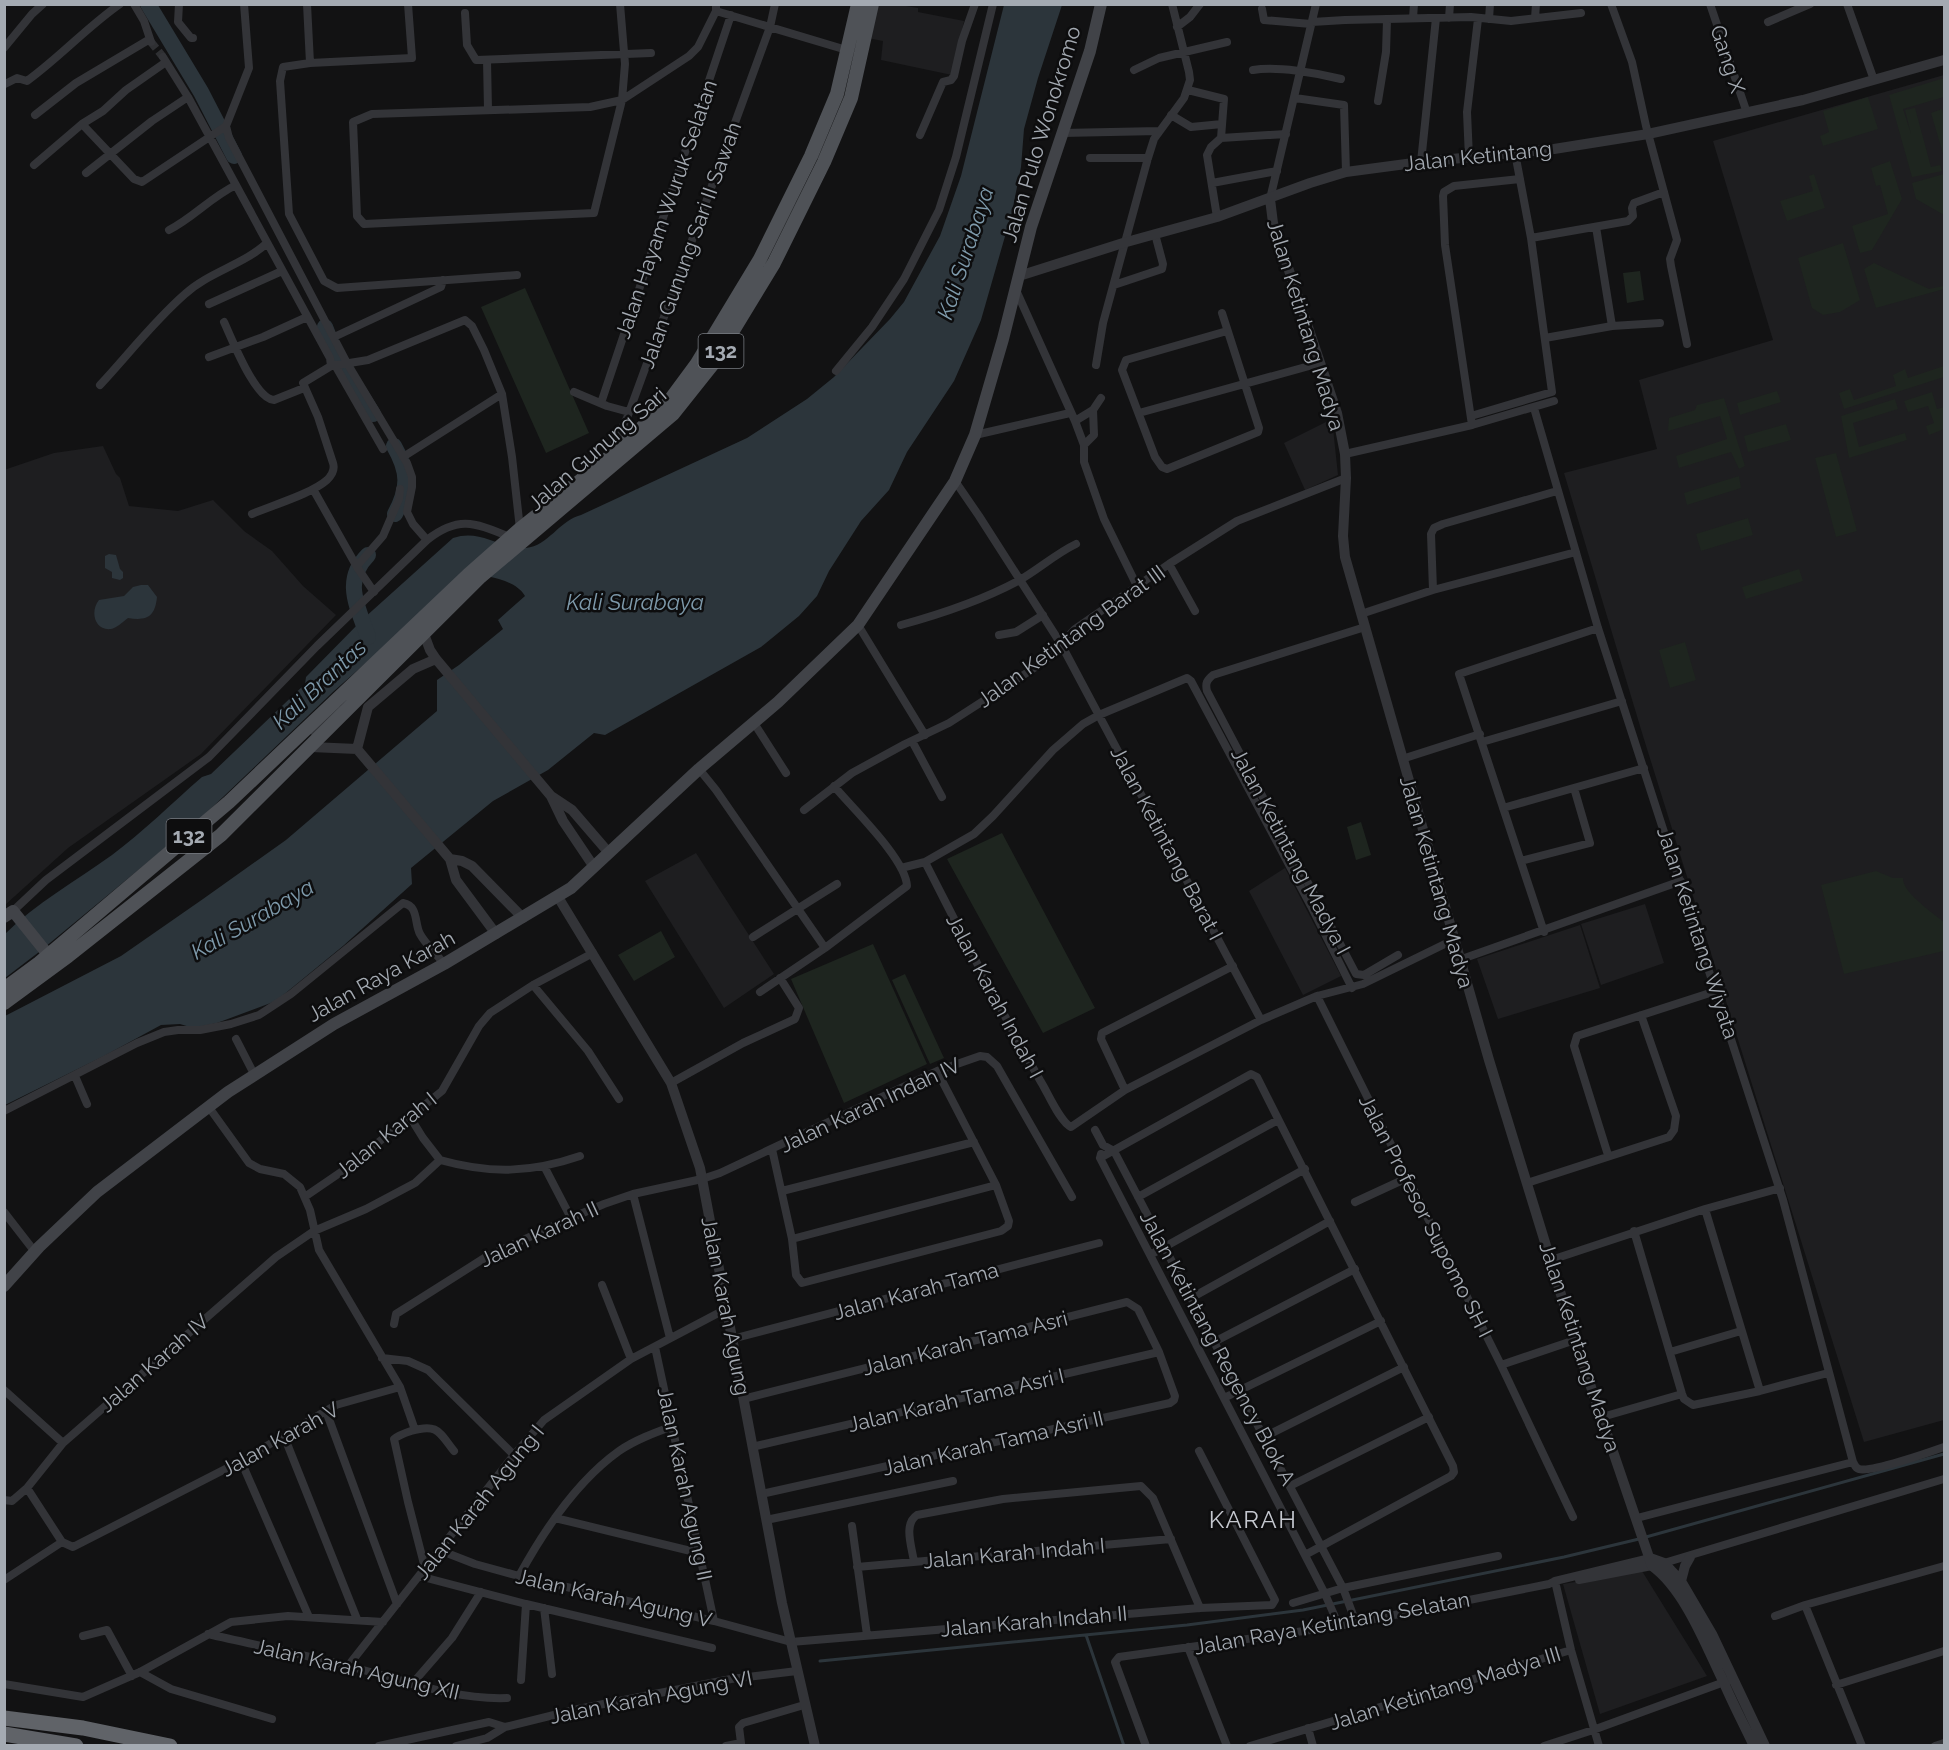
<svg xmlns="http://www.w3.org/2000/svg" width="1949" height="1750" font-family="Raleway,sans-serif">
<rect width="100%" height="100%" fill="#121213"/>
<path fill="#1e1e20" d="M875 5H900L918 8V12L964 21 952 75 881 60 883 41 868 38Z
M1944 75V1420L1864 1442 1643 736 1564 473 1657 449 1639 380 1773 340 1713 141Z
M1332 419 1338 475 1305 490 1284 443Z
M103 446 116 474 120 478 129 506 178 511 213 500 244 531 272 551 303 586 336 615 201 754 68 848 5 905 4 470 54 453Z
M696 853 774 974 724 1008 645 881Z
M1285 868 1341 976 1303 995 1249 891Z
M1645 904 1664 963 1601 985 1581 924Z
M1580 925 1600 988 1498 1019 1477 959Z
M1642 1571 1707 1676 1600 1714 1563 1584Z"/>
<path fill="#1e251f" d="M1944 78V97L1903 109 1911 134 1905 110 1915 108 1931 167 1940 165 1942 171 1912 177 1889 95Z
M1868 97 1878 129 1823 146 1820 136 1829 132 1823 111Z
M1942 109 1944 119V157L1931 113Z
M1890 161 1902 199 1872 250 1860 253 1852 226 1888 214 1880 185 1876 186 1871 168Z
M1814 174 1825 208 1787 221 1780 201 1813 191 1809 176Z
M1944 174V215L1916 199 1912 183Z
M1843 243 1860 300 1840 312 1823 315 1812 308 1798 258Z
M1874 263 1929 289 1944 286V289L1876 308 1864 269Z
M1640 271 1644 300 1627 303 1623 273Z
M525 288 589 433 546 453 481 307Z
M1944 366V377L1844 409 1839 393 1850 389 1854 400 1896 386 1893 375 1905 369 1908 378Z
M1777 391 1781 402 1740 415 1737 403Z
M1932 392 1937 409 1944 407V429L1929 435 1926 426 1934 423 1928 406 1908 412 1904 401Z
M1724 398 1745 466 1739 469 1731 452 1679 468 1676 456 1727 439 1720 416 1668 431 1669 418 1695 410 1697 405Z
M1895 399 1898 409 1853 423 1859 447 1905 433 1907 440 1849 458 1841 416Z
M1786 424 1791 440 1748 452 1744 436Z
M1836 453 1857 531 1836 537 1815 458Z
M1739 476 1741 488 1687 505 1684 493Z
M1748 518 1753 535 1701 551 1696 534Z
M1799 569 1803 581 1746 599 1742 587Z
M1685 642 1696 680 1670 688 1659 650Z
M1361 822 1371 855 1356 860 1347 827Z
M1002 833 1095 1008 1043 1033 947 859Z
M1876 871 1893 878H1903C1902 892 1933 913 1944 922V951L1844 974 1821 885Z
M661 931 675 957 634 981 618 955Z
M873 944 927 1064 844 1103 791 979Z
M905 974 944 1058 930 1064 892 980Z"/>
<path fill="#2c353b" d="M1004 5H1062L1038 78 1024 129 1021 167 1012 212 981 320 954 381 907 452 889 490 861 521 829 571 817 596 799 616 761 647 605 735 594 733 548 770 493 801 411 868 412 884 343 946 276 1001 217 1023 193 1028 180 1024 161 1025 104 1056 5 1105V1016L121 956 203 899 286 840 437 711V680L459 665 503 629 498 620 525 596C515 579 486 576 468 573L334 691 200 819 39 952 5 978V934C36 903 76 881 112 855 143 832 172 803 202 777L211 774 305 684 306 677 363 619 453 538C481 528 501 550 526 548 548 546 560 520 581 515L747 438 807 399 834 377 890 319 904 302 940 236 961 176Z
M109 554 116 555 120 569 123 572V578L120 580 112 578V572L105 568V556Z
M141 585H148L157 597C155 617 147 621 128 618 123 622 116 628 111 629 94 631 90 611 99 600L124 596 133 587Z"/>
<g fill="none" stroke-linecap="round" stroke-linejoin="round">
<path stroke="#2c353b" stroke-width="3" d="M1646 1537 1944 1454
M1086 1635 1124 1746
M820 1661 1187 1625 1303 1610 1564 1557 1639 1539"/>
<path stroke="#2c353b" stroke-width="16" d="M148 4 201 92 234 156
M325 327 337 357 373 414
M394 446C409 472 409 488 395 514
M368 637C358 607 342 581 368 555"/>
<path stroke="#2f3033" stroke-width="8" stroke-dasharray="8 4" stroke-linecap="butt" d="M151 42 163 57"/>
<path stroke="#333438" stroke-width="8" d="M134 4 144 21 151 42
M179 4 178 22 191 38H193
M307 4 310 63
M408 4 412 58 310 63 283 67 280 81 289 214 324 281 337 288 517 275
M620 4 625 64 622 100 594 213 364 224 357 216 353 122 372 114 590 107 622 100 689 56 698 47 716 11V4
M1611 4 1632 62 1646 126 1677 240 1670 259 1671 266 1687 344
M1710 4 1747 113
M1847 4 1874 80
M1262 9 1264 20 1311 24
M716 11 850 51
M465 13 467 45 476 60 651 53
M1413 18 1414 4
M1449 18 1450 4
M1535 18 1536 4
M1489 19 1490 4
M1312 22 1345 20 1471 17 1511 21 1581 13
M1768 22 1810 4
M1177 27 1190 17 1200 4
M4 48 32 14 43 4
M163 57 188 97 330 358 331 366
M487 60 488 110
M1134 70 1159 58 1227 42
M1253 70C1277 66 1317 73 1341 79
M5 84 17 78 27 81C60 57 87 27 120 4
M1188 90 1224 99 1221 138 1286 134
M1295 98 1344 105 1346 172
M1378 101 1386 52 1387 20
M35 115 76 83 150 39
M1171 115 1191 127 1222 124
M82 124 134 179 142 182 226 126 249 68 244 4
M226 126 229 138 347 363 407 463 412 477V487L407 512 413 524 427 540
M1062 133 1159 131
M920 135 943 82 951 80 954 76 962 41 975 4
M1090 158H1148
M1469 158 1467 112 1478 19
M1421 162 1436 18
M34 165 82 124 103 111 126 90 166 62
M86 173 152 121 188 97
M1212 183 1277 171
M1270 199 1316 4
M1217 217 1207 155 1211 147 1221 138
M1596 227 1612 326
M169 230C193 218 211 197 236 185
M1531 238 1628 221 1633 216 1632 208 1634 203 1664 192
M1114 285 1162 269 1163 264 1155 234
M1015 288 1075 421 1084 445V462L1104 519 1137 586
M209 304 282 271
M1222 313 1259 428 1258 432 1167 469 1162 467 1155 457 1122 370 1126 360 1227 331
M224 322C232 339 255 399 274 400L304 388
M334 337 441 287 443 280
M1545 338 1612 326 1660 323
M209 357 263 337 307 317
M335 365 383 449
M1096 365 1103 323 1148 158 1154 139 1184 98 1190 80 1189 72 1172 4
M836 371 872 327 904 279 939 210 956 157 993 4
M100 385C128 355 154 321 185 294 209 272 243 265 267 243
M574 392 607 406 629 412
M601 403 731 15
M1534 408 1598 628 1783 1200 1853 1462 1637 1518
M1139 413 1320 363
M1471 416 1552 392 1531 238 1515 153
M1075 421 1093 410 1101 398
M1472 425 1445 245 1443 196 1444 192 1454 186 1520 179
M975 435 1070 413
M1084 445 1094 435 1093 410
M610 451 627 418 770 27 775 4
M1345 454 1472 425 1554 401
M403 457 502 394
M955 481 979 516 1061 644 1261 1020
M313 489 357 567 374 592
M252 514C273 505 311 494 327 480 332 475 335 469 333 463L318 417 303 383 331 366 368 360 465 320 472 326 484 350 502 394 512 457 520 529
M1169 564 1195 611
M357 566 383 536 399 499 400 489
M1433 590 1431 534 1434 528 1443 524 1557 491
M1361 614 1433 590 1576 552
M858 625 925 735
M901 625C941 614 981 601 1018 581 1038 570 1055 554 1076 544
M1365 627 1213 675C1207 680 1205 683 1207 691L1356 974 1364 975 1398 955
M999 635 1016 632 1043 615
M754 723 786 773
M912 741 942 797
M1482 742 1622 701
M1402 759 1480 734
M699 769 716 790 825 948
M1503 808 1644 768
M804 810 852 773 905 744 949 723 1025 674 1045 661 1075 629 1169 564 1237 521 1346 478
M1521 861 1590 843 1574 788
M925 862C963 936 1000 1010 1041 1082 1048 1093 1060 1122 1071 1127L1125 1090 1261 1020 1317 996 1363 984 1453 940
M901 868 925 862 974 834 993 816 1053 750 1083 724 1099 715 1187 678 1191 681 1311 906 1352 988
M13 911 46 880 209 757 317 646 427 540C459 515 475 523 510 537
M1544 932 1459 674 1598 628
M753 937 837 884
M1459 960 1681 881
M533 985 588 1051 619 1099
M760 992 825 948 907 886C906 859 852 808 834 786
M1317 996 1501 1365 1573 1517
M236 1039 254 1074
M75 1076 87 1104
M671 1083 743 1043 795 1019 799 1008 780 978
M1125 1090 1101 1039 1102 1033 1233 966
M208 1106 249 1163 260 1169 284 1174 300 1187 310 1210 319 1250 400 1387 415 1430
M4 1111 137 1043 164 1032 178 1030H200L231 1024 259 1015 291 994 403 903C419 906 414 923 420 934 426 945 437 954 444 964
M410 1117 423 1138 440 1160
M1095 1130 1103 1145 1114 1151 1343 1588 1356 1623
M772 1149 792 1239 796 1275 802 1283 1001 1231 1008 1226 1009 1221 996 1185 937 1071
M1101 1154 1100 1158 1325 1594 1339 1626
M1608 1155 1574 1046 1577 1036 1716 991
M1100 1158 1251 1074 1257 1077 1453 1466 1454 1472 1451 1476 1305 1555
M440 1160C490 1174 531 1173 580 1156
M544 1166 571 1218
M1527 1183 1669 1137 1674 1130 1676 1116 1641 1015
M782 1191 974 1142
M633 1194 670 1338
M306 1196 344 1170 442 1091 479 1026 490 1013 533 985 593 953
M1138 1197 1278 1120
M1355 1202 1407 1178
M1705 1209 1760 1391
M4 1212 35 1252
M1634 1231 1682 1394 1684 1399 1693 1405 1760 1391 1828 1373
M792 1239 996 1185
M1150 1255 1305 1169
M1551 1260 1705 1209 1780 1188
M602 1285 631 1359
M1191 1298 1330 1221
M394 1324 396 1314 486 1257 571 1218 604 1204 633 1194 702 1179 720 1173 937 1071 980 1056 987 1057 997 1066 1072 1197
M732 1339 1099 1243
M1214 1342 1355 1269
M655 1347 714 1621
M1670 1352 1741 1331
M382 1358 408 1361 428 1370 514 1455
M1501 1365 1575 1340
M4 1390 63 1443
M1224 1398 1381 1321
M743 1399 1127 1302 1138 1309 1159 1352 1175 1396 1174 1400 1170 1403 761 1494
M326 1411 397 1604
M1602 1417 1682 1394
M284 1436 357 1619
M1264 1437 1404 1367
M752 1447 1159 1352
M241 1461 309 1617
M1853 1462C1855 1465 1855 1468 1859 1469 1870 1473 1930 1452 1944 1447
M1290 1486 1429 1417
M27 1488 62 1542 73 1547 241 1461 336 1405 400 1387
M4 1500 12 1501 27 1488 63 1443 276 1257 314 1231 366 1209 415 1183 440 1160
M555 1518 699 1553
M766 1520 953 1481
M852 1526 867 1635
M439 1550 475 1564 519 1576 714 1621 791 1642 1200 1608 1272 1605 1275 1600 1199 1451
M914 1562C912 1547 903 1524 917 1515L1003 1499 1141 1486 1153 1498 1200 1608
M1661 1565 1664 1563 1944 1479
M857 1567 1171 1539
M425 1568 408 1502 394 1439C399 1435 405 1433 411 1431 438 1423 439 1432 454 1451
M419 1576 526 1604 712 1648
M519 1576C543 1532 577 1481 619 1451 635 1440 654 1433 673 1426
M4 1580 62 1542
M1579 1580 1652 1566
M1555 1581 1571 1650 1599 1746
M1293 1603 1343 1588 1498 1556
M544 1608 552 1674
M1775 1616 1805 1605
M208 1634C255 1645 302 1654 348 1666 400 1679 453 1700 507 1698
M83 1636 107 1630 132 1676
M1188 1647 1227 1746
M348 1666 514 1455 544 1420 631 1359 726 1309
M140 1672 171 1689 272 1719
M521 1680 526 1604
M4 1684 83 1697 140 1672 231 1622 288 1616 383 1622
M412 1684 452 1638 481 1592
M1836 1685 1944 1651
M1308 1728 1313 1746
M379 1746 489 1722 505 1727
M456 1746 487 1738 505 1727 578 1709 731 1679 797 1671
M726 1746 741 1743 739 1727 743 1723 804 1705
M1146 1746 1115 1662 1119 1657 1339 1626 1549 1584 1555 1581 1650 1558
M1250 1746 1571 1650
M1544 1746 1593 1730 1727 1681
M1862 1746 1805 1605 1944 1566
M1935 1746 1944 1743"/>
<path stroke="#333438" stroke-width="10" d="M1270 199 1273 223 1337 413 1345 454 1346 478 1343 536 1345 557 1489 1060 1575 1340 1652 1566C1685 1590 1706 1646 1724 1683 1733 1704 1744 1725 1754 1746
M1019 276 1123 243 1217 217 1310 183 1346 172 1421 162 1554 149 1648 134 1803 100 1944 60
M424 634 430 650 436 659 551 796 572 810 609 853
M313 730 333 714 347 709
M311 747 357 749 450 859 456 880 496 934
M357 749 368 707 413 669 436 659
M551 796 563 821 594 867
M450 859 462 861 472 866 523 918
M558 897 671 1083 700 1168 782 1603 815 1746
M1650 1558 1664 1563 1681 1581 1712 1634 1765 1746
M1681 1581 1685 1566 1690 1557"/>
<path stroke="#414348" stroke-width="12" d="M4 917 13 911 54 962
M4 1286 39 1247 97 1192 228 1092 334 1024 444 964 571 888 699 769 778 702 858 625 955 481 975 435 1003 339 1031 227 1090 51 1101 4"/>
<path stroke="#4f5257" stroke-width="14" d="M4 989 39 963 229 802 468 575 520 529 605 461 665 407 696 365 760 259 811 156 837 94 858 4
M4 1003 68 956 221 835 479 578 673 414 712 365 774 263 824 162 851 98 872 4"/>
<path stroke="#606368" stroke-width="15" d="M4 1718 83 1728 170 1746
M4 1734 76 1746"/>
</g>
<g text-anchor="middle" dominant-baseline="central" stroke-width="5" stroke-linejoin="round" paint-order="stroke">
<g fill="#0d0d0e" stroke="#777b81" stroke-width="1.5">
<rect x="698.5" y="334" width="45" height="34" rx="4.5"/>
<rect x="166.5" y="819" width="45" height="34" rx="4.5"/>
</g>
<g font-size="20" font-weight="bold" fill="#a4aab2">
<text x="721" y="351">132</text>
<text x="189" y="836">132</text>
</g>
<g font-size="21" fill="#a4aab2" stroke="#0d0d0e">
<text transform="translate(1728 59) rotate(72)">Gang X</text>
<text transform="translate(1041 134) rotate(-73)">Jalan Pulo Wonokromo</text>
<text transform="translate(1478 156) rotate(-6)">Jalan Ketintang</text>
<text transform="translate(666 209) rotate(-71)">Jalan Hayam Wuruk Selatan</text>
<text transform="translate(690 245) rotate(-70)">Jalan Gunung Sari II Sawah</text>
<text transform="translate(1306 325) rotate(73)">Jalan Ketintang Madya</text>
<text transform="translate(597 449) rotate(-41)">Jalan Gunung Sari</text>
<text transform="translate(1071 636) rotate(-36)">Jalan Ketintang Barat III</text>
<text transform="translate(1167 843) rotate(62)">Jalan Ketintang Barat I</text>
<text transform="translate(1291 851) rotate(62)">Jalan Ketintang Madya I</text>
<text transform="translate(1437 882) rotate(74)">Jalan Ketintang Madya</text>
<text transform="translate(1698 933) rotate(72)">Jalan Ketintang Wiyata</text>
<text transform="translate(381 976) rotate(-29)">Jalan Raya Karah</text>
<text transform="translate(995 996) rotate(62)">Jalan Karah Indah I</text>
<text transform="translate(870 1105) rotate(-25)">Jalan Karah Indah IV</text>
<text transform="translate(386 1135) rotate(-39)">Jalan Karah I</text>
<text transform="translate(1426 1216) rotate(63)">Jalan Profesor Supomo SH I</text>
<text transform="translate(539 1234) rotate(-25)">Jalan Karah II</text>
<text transform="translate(916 1291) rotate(-15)">Jalan Karah Tama</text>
<text transform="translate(726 1306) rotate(79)">Jalan Karah Agung</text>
<text transform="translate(965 1343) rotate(-14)">Jalan Karah Tama Asri</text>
<text transform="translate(1580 1347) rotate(72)">Jalan Ketintang Madya</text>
<text transform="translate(1218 1348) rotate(62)">Jalan Ketintang Regency Blok A</text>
<text transform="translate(154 1363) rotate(-41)">Jalan Karah IV</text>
<text transform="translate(956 1400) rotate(-13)">Jalan Karah Tama Asri I</text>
<text transform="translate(280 1439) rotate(-29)">Jalan Karah V</text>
<text transform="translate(993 1443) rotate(-13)">Jalan Karah Tama Asri II</text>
<text transform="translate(685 1484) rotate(78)">Jalan Karah Agung II</text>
<text transform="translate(479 1502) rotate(-51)">Jalan Karah Agung I</text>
<text transform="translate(1014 1553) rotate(-5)">Jalan Karah Indah I</text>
<text transform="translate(614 1598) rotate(13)">Jalan Karah Agung V</text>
<text transform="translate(1034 1621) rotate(-5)">Jalan Karah Indah II</text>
<text transform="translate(1332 1623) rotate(-10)">Jalan Raya Ketintang Selatan</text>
<text transform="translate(357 1669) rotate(13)">Jalan Karah Agung XII</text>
<text transform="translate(1445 1688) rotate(-17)">Jalan Ketintang Madya III</text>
<text transform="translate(651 1697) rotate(-11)">Jalan Karah Agung VI</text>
</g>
<g font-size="22" font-style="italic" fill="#7e9aab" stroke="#0d0d0e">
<text transform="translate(965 253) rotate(-72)">Kali Surabaya</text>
<text x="635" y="602">Kali Surabaya</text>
<text transform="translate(319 684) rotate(-43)">Kali Brantas</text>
<text transform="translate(252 919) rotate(-30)">Kali Surabaya</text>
</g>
<g font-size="24" letter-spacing="1.5" fill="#c5c8cf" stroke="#0d0d0e">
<text x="1253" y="1519">KARAH</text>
</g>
</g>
<rect width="1949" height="1750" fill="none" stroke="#a4aab2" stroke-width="12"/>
</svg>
